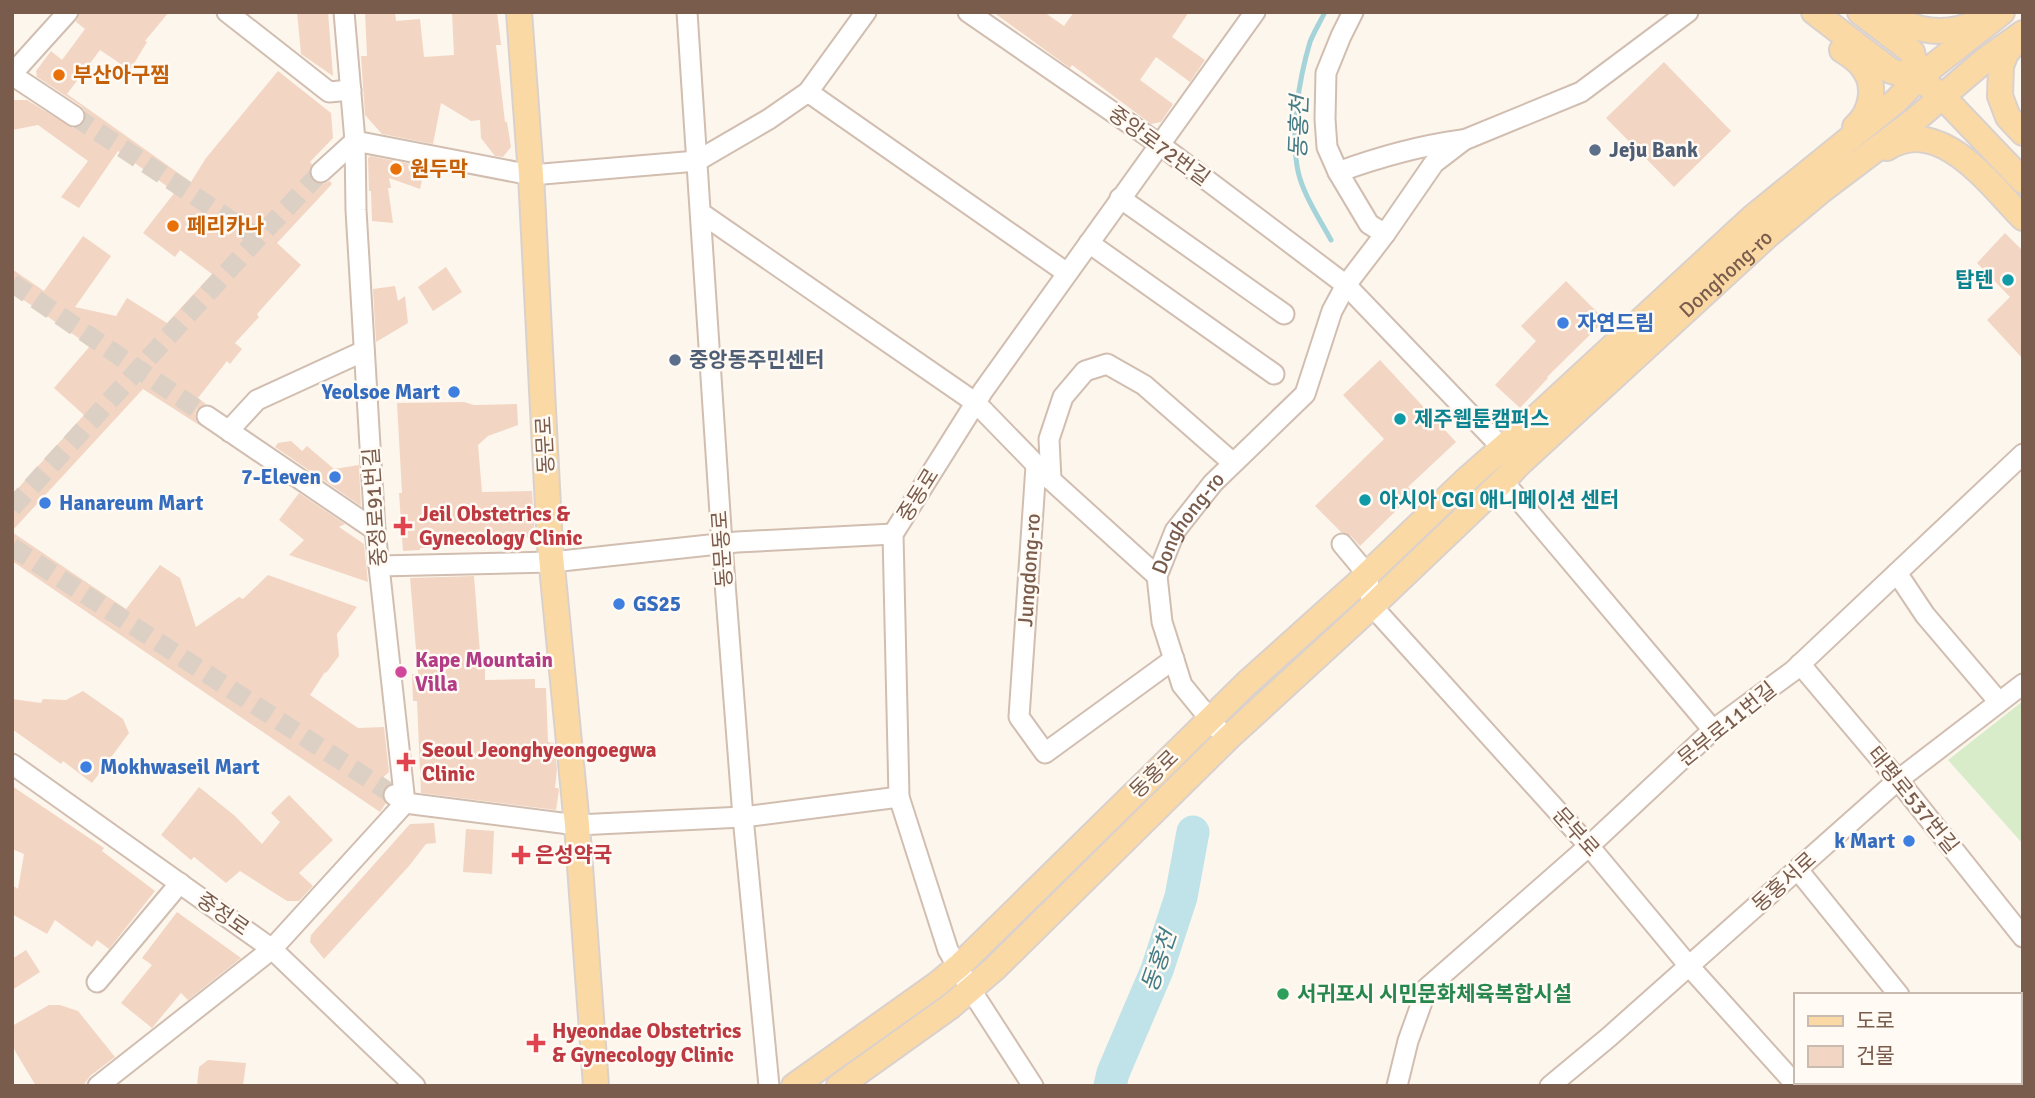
<svg xmlns="http://www.w3.org/2000/svg" width="2035" height="1098" font-family="Signika,'Noto Sans KR',sans-serif">
<rect width="100%" height="100%" fill="#fdf6ec"/>
<path fill="#d8ecc9" d="M1336 616 1340 620 1257 698 1254 696 1255 691Z
M2023 701V844L1948 760Z"/>
<g fill="none" stroke-linecap="round" stroke-linejoin="round">
<path stroke="#a5d3da" stroke-width="5" d="M1325 12C1320 22 1314 32 1310 42 1299 79 1290 133 1298 171 1302 192 1320 220 1331 240"/>
<path stroke="#bfe3e8" stroke-width="33" d="M1110 1086 1113 1073 1157 970 1181 897 1193 832"/>
</g>
<path fill="#f3d5c3" d="M80 12H169L145 41 147 42 127 75 118 62 100 50 67 94 191 182 206 158 278 71 331 113 333 138 310 162 312 164 309 174 312 180 317 183 323 184 330 181 332 184 277 243 301 265 257 314 259 317 235 343 242 349 230 364 227 361 198 398 206 404 197 409 195 414 196 421 199 425 143 389 12 531V495L84 415 54 388 90 346 12 292V269L44 291 83 236 111 256 75 307 116 316 127 298 167 323 212 274 180 250 175 257 143 233 175 192 118 151 79 208 61 197 88 161 38 125 12 130V100H27L73 128 79 127 85 122V111L81 106 37 77 36 71 51 51 62 60 85 29 76 22Z
M297 12H328L333 76 301 54Z
M365 12H395L396 21 420 19 424 57 454 55 452 12H497L501 45H496L505 122H507L511 147 503 157 495 156 481 138 480 120 471 121 441 103 433 144 382 134 365 115 361 56H367Z
M993 12H1044L1064 26 1074 12H1189L1172 37 1205 60 1190 82 1156 57 1140 80 1173 104 1161 122 1151 124 1072 65 1070 68Z
M1664 62 1731 131 1674 187 1606 118Z
M370 156 425 167 420 189 389 178 391 188H388L393 223 372 221 371 191H369L368 158Z
M2005 233 2023 251V359L1987 320 2010 297 1977 263Z
M446 267 462 292 433 311 418 287Z
M1566 281 1605 320 1547 377 1548 378 1520 408 1495 385 1536 341 1521 326Z
M395 286 398 301 405 296 408 323 376 342 373 289Z
M1380 360 1456 442 1408 487 1414 493 1360 546 1351 536 1341 532 1315 506 1384 439 1343 395Z
M464 402 474 405 517 404 518 425 488 436 478 445 482 492 532 491 535 537 487 542V544L420 548V550L403 551 399 493H402L397 403Z
M291 441 302 451 307 446 334 469 359 465 361 506 275 447 278 443Z
M299 493 345 524 339 527 364 544 368 582 289 555 304 540 279 520Z
M12 532 126 609 160 565 180 578 196 627 239 597 243 599 268 575 357 607 337 634 339 656 326 673 325 672 310 695 358 728 384 727 389 772 379 781 387 786 382 794 386 803 380 812 12 561Z
M474 576 481 666H485V680L535 679V688H546L548 742 554 743 557 769 555 788H558L559 791 556 810 421 793 417 701H413L412 674H418L410 578Z
M83 691 123 719 129 733 92 783 63 761 61 764 12 729V699L41 703 43 699 66 700Z
M12 786 104 848 102 851 155 891 109 949 97 940 92 947 55 920 47 934 12 914V885L18 889 24 854 12 849Z
M199 787 235 816 262 844 280 822 271 813 289 795 333 840 299 873 313 886 299 901H287L240 871 226 883 194 857 191 860 161 835Z
M434 823 436 843 426 844 409 866 324 959 310 942 311 935 410 824Z
M466 829 494 831 492 874 463 872Z
M177 912 241 958 188 1000 181 993 152 1028 121 1003 152 965 142 958Z
M26 950 40 972 12 990V959Z
M49 1005H60L78 1011 115 1057 90 1076 83 1086H36L15 1051 12 1042V1026Z
M208 1060 246 1063 243 1086H197L199 1067Z"/>
<g fill="none" stroke-linecap="round" stroke-linejoin="round">
<path stroke="#dcd0c4" stroke-width="19" stroke-dasharray="19 10" stroke-linecap="butt" d="M74 116 258 238
M12 283 207 416
M12 508 258 238 321 172
M12 547 392 794"/>
<g stroke="#d1beb0" stroke-width="23">
<g id="minor">
<path d="M227 12 329 92 351 90"/>
<path d="M687 12 722 544 743 817 769 1086"/>
<path d="M968 12 1159 144 1346 285 1510 456"/>
<path d="M1353 12 1341 36 1326 73 1325 119 1327 147 1338 172 1369 224 1385 234"/>
<path d="M12 74 68 12"/>
<path d="M12 75 74 116"/>
<path d="M808 92 1067 273"/>
<path d="M321 172 355 141 531 175 697 161 769 119 808 92 866 12"/>
<path d="M1338 172C1379 157 1418 146 1462 140"/>
<path d="M1120 198 1284 314"/>
<path d="M701 213 976 403 1051 480 1157 576"/>
<path d="M1089 243 1274 374"/>
<path d="M207 416 375 530"/>
<path d="M230 432 233 426 257 400 364 351"/>
<path d="M1036 466 1019 717 1045 753 1174 659"/>
<path d="M1051 480 1049 439 1063 397 1085 371 1107 364 1144 385 1233 463"/>
<path d="M1503 481 1713 730"/>
<path d="M1342 544 1367 574 1372 606 1589 846 1689 966 1797 1086"/>
<path d="M379 566 552 562 737 542 893 534"/>
<path d="M1897 573 1925 615 1999 702"/>
<path d="M1800 664 1898 780 2023 937"/>
<path id="s1" d="M1218 729 1182 685 1162 622 1157 576 1175 531 1213 483 1305 394 1332 311 1346 285 1385 234 1434 163 1464 140 1581 92 1688 12"/>
<path d="M12 764 272 949 415 1086"/>
<path d="M394 795 405 803 577 825 743 817 899 797"/>
<path d="M1798 870 1899 995"/>
<path d="M97 982 180 883"/>
<path d="M2019 1069 2023 1065"/>
<path d="M1970 1082 1973 1086"/>
<path d="M98 1086 272 949 405 803 375 530 356 210 355 141 344 12"/>
<path d="M1033 1086 971 990 948 950 899 797 893 534 983 391 1255 12"/>
<path d="M1397 1086 1408 1041 1427 988 1589 846 1713 730 1793 671 2023 454"/>
<path d="M1550 1086 1609 1037 1898 780 2023 684"/>
<path d="M2004 1086 2007 1082"/>
</g>
</g>
<g stroke="#dad1cd" stroke-width="28">
<g id="major">
<path d="M519 12 531 175 550 546 577 825 596 1086"/>
<path d="M1814 12 1891 71 1918 78 1942 96 2023 181"/>
<path d="M1860 12 1912 52 1918 78"/>
<path d="M1882 12C1915 32 1945 38 1980 21"/>
<path d="M2017 41 2006 53 2001 66 2000 96 2008 117 2023 133"/>
<path d="M1842 50C1850 55 1859 61 1864 69 1877 87 1871 113 1855 127"/>
<path d="M1887 148C1940 114 1990 185 2023 218"/>
<path d="M794 1086 936 985 959 966 1247 683 1354 587 1465 481 1518 434 1753 217 1896 101 1918 78 2002 12"/>
<path id="s2" d="M839 1086 951 1006 994 969 1228 738 1372 606 1503 481 1519 464 1768 235 1822 190 1916 119 1985 60 2023 33"/>
</g>
</g>
<use href="#minor" stroke="#fff" stroke-width="19"/>
<use href="#major" stroke="#fbd9a5" stroke-width="24"/>
</g>
<g fill="#e8710a" stroke="#fffaf3" stroke-width="2.5">
<circle cx="59" cy="75" r="7"/>
<circle cx="396" cy="169" r="7"/>
<circle cx="173" cy="226" r="7"/>
</g>
<g fill="#5c6f8a" stroke="#fffaf3" stroke-width="2.5">
<circle cx="1595" cy="150" r="7"/>
<circle cx="675" cy="360" r="7"/>
</g>
<g fill="#0f9aa8" stroke="#fffaf3" stroke-width="2.5">
<circle cx="2008" cy="280" r="7"/>
<circle cx="1400" cy="419" r="7"/>
<circle cx="1365" cy="500" r="7"/>
</g>
<g fill="#3f7fe0" stroke="#fffaf3" stroke-width="2.5">
<circle cx="1563" cy="323" r="7"/>
<circle cx="454" cy="392" r="7"/>
<circle cx="335" cy="477" r="7"/>
<circle cx="45" cy="503" r="7"/>
<circle cx="619" cy="604" r="7"/>
<circle cx="86" cy="767" r="7"/>
<circle cx="1909" cy="841" r="7"/>
</g>
<g fill="#e0444e" stroke="#fffaf3" stroke-width="2.5">
<path d="M399.5 515.5h7v7h7v7h-7v7h-7v-7h-7v-7h7z"/>
<path d="M402.5 751.5h7v7h7v7h-7v7h-7v-7h-7v-7h7z"/>
<path d="M517.5 844.5h7v7h7v7h-7v7h-7v-7h-7v-7h7z"/>
<path d="M532.5 1032.5h7v7h7v7h-7v7h-7v-7h-7v-7h7z"/>
</g>
<circle fill="#d1479c" stroke="#fffaf3" stroke-width="2.5" cx="401" cy="672" r="7"/>
<circle fill="#2e9e5b" stroke="#fffaf3" stroke-width="2.5" cx="1283" cy="994" r="7"/>
<g text-anchor="middle" dominant-baseline="central" stroke-width="5" stroke-linejoin="round" paint-order="stroke">
<g font-size="21" font-weight="bold" fill="#c56008" stroke="#fffaf3" text-anchor="start">
<text x="73" y="75">부산아구찜</text>
<text x="410" y="169">원두막</text>
<text x="187" y="226">페리카나</text>
</g>
<g font-size="21" fill="#7a5c4d" stroke="#fffaf3">
<text transform="translate(1159 146) rotate(36)">중앙로72번길</text>
<text stroke="none"><textPath href="#s2" startOffset="1204">Donghong-ro</textPath></text>
<text transform="translate(545 445) rotate(-93)">동문로</text>
<text transform="translate(918 495) rotate(-58)">중동로</text>
<text transform="translate(375 507) rotate(-94)">중정로91번길</text>
<text stroke="none"><textPath href="#s1" startOffset="231">Donghong-ro</textPath></text>
<text transform="translate(722 549) rotate(-94)">동문동로</text>
<text transform="translate(1029 570) rotate(-86)">Jungdong-ro</text>
<text transform="translate(1727 724) rotate(-39)">문부로11번길</text>
<text transform="translate(1154 774) rotate(-44)">동홍로</text>
<text transform="translate(1913 800) rotate(51)">태평로537번길</text>
<text transform="translate(1576 832) rotate(48)">문부로</text>
<text transform="translate(1784 882) rotate(-42)">동홍서로</text>
<text transform="translate(223 914) rotate(35)">중정로</text>
</g>
<g font-size="21" font-weight="bold" fill="#4e5e75" stroke="#fffaf3" text-anchor="start">
<text x="1609" y="150">Jeju Bank</text>
<text x="689" y="360">중앙동주민센터</text>
</g>
<g font-size="21" font-weight="bold" fill="#0d838f" stroke="#fffaf3" text-anchor="start">
<text x="1994" y="280" text-anchor="end">탑텐</text>
<text x="1414" y="419">제주웹툰캠퍼스</text>
<text x="1379" y="500">아시아 CGI 애니메이션 센터</text>
</g>
<g font-size="21" font-weight="bold" fill="#366cbe" stroke="#fffaf3" text-anchor="start">
<text x="1577" y="323">자연드림</text>
<text x="440" y="392" text-anchor="end">Yeolsoe Mart</text>
<text x="321" y="477" text-anchor="end">7-Eleven</text>
<text x="59" y="503">Hanareum Mart</text>
<text x="633" y="604">GS25</text>
<text x="100" y="767">Mokhwaseil Mart</text>
<text x="1895" y="841" text-anchor="end">k Mart</text>
</g>
<g font-size="21" font-weight="bold" fill="#be3a42" stroke="#fffaf3" text-anchor="start">
<text x="419" y="514">Jeil Obstetrics &amp;<tspan x="419" dy="24">Gynecology Clinic</tspan></text>
<text x="422" y="750">Seoul Jeonghyeongoegwa<tspan x="422" dy="24">Clinic</tspan></text>
<text x="535" y="855">은성약국</text>
<text x="552" y="1031">Hyeondae Obstetrics<tspan x="552" dy="24">&amp; Gynecology Clinic</tspan></text>
</g>
<g font-size="21" font-weight="bold" fill="#b23c85" stroke="#fffaf3" text-anchor="start">
<text x="415" y="660">Kape Mountain<tspan x="415" dy="24">Villa</tspan></text>
</g>
<g font-size="21" font-weight="bold" fill="#27864d" stroke="#fffaf3" text-anchor="start">
<text x="1297" y="994">서귀포시 시민문화체육복합시설</text>
</g>
<g font-size="23" font-style="italic" fill="#437c86" stroke="#fffaf3">
<text transform="translate(1299 127) rotate(-88)">동홍천</text>
<text transform="translate(1159 961) rotate(-71)">동홍천</text>
</g>
</g>
<rect width="2035" height="1098" fill="none" stroke="#7a5c4d" stroke-width="28"/>
<rect x="1794" y="993" width="228" height="91" fill="#fffaf3" stroke="#cabbb1" stroke-width="2"/>
<rect x="1808" y="1016" width="35" height="10" fill="#fbd9a5" stroke="#cabbb1" stroke-width="2"/>
<text x="1856" y="1028" font-size="21" fill="#7a5c4d">도로</text>
<rect x="1808" y="1046" width="35" height="21" fill="#f3d5c3" stroke="#cabbb1" stroke-width="2"/>
<text x="1856" y="1063" font-size="21" fill="#7a5c4d">건물</text>
</svg>
